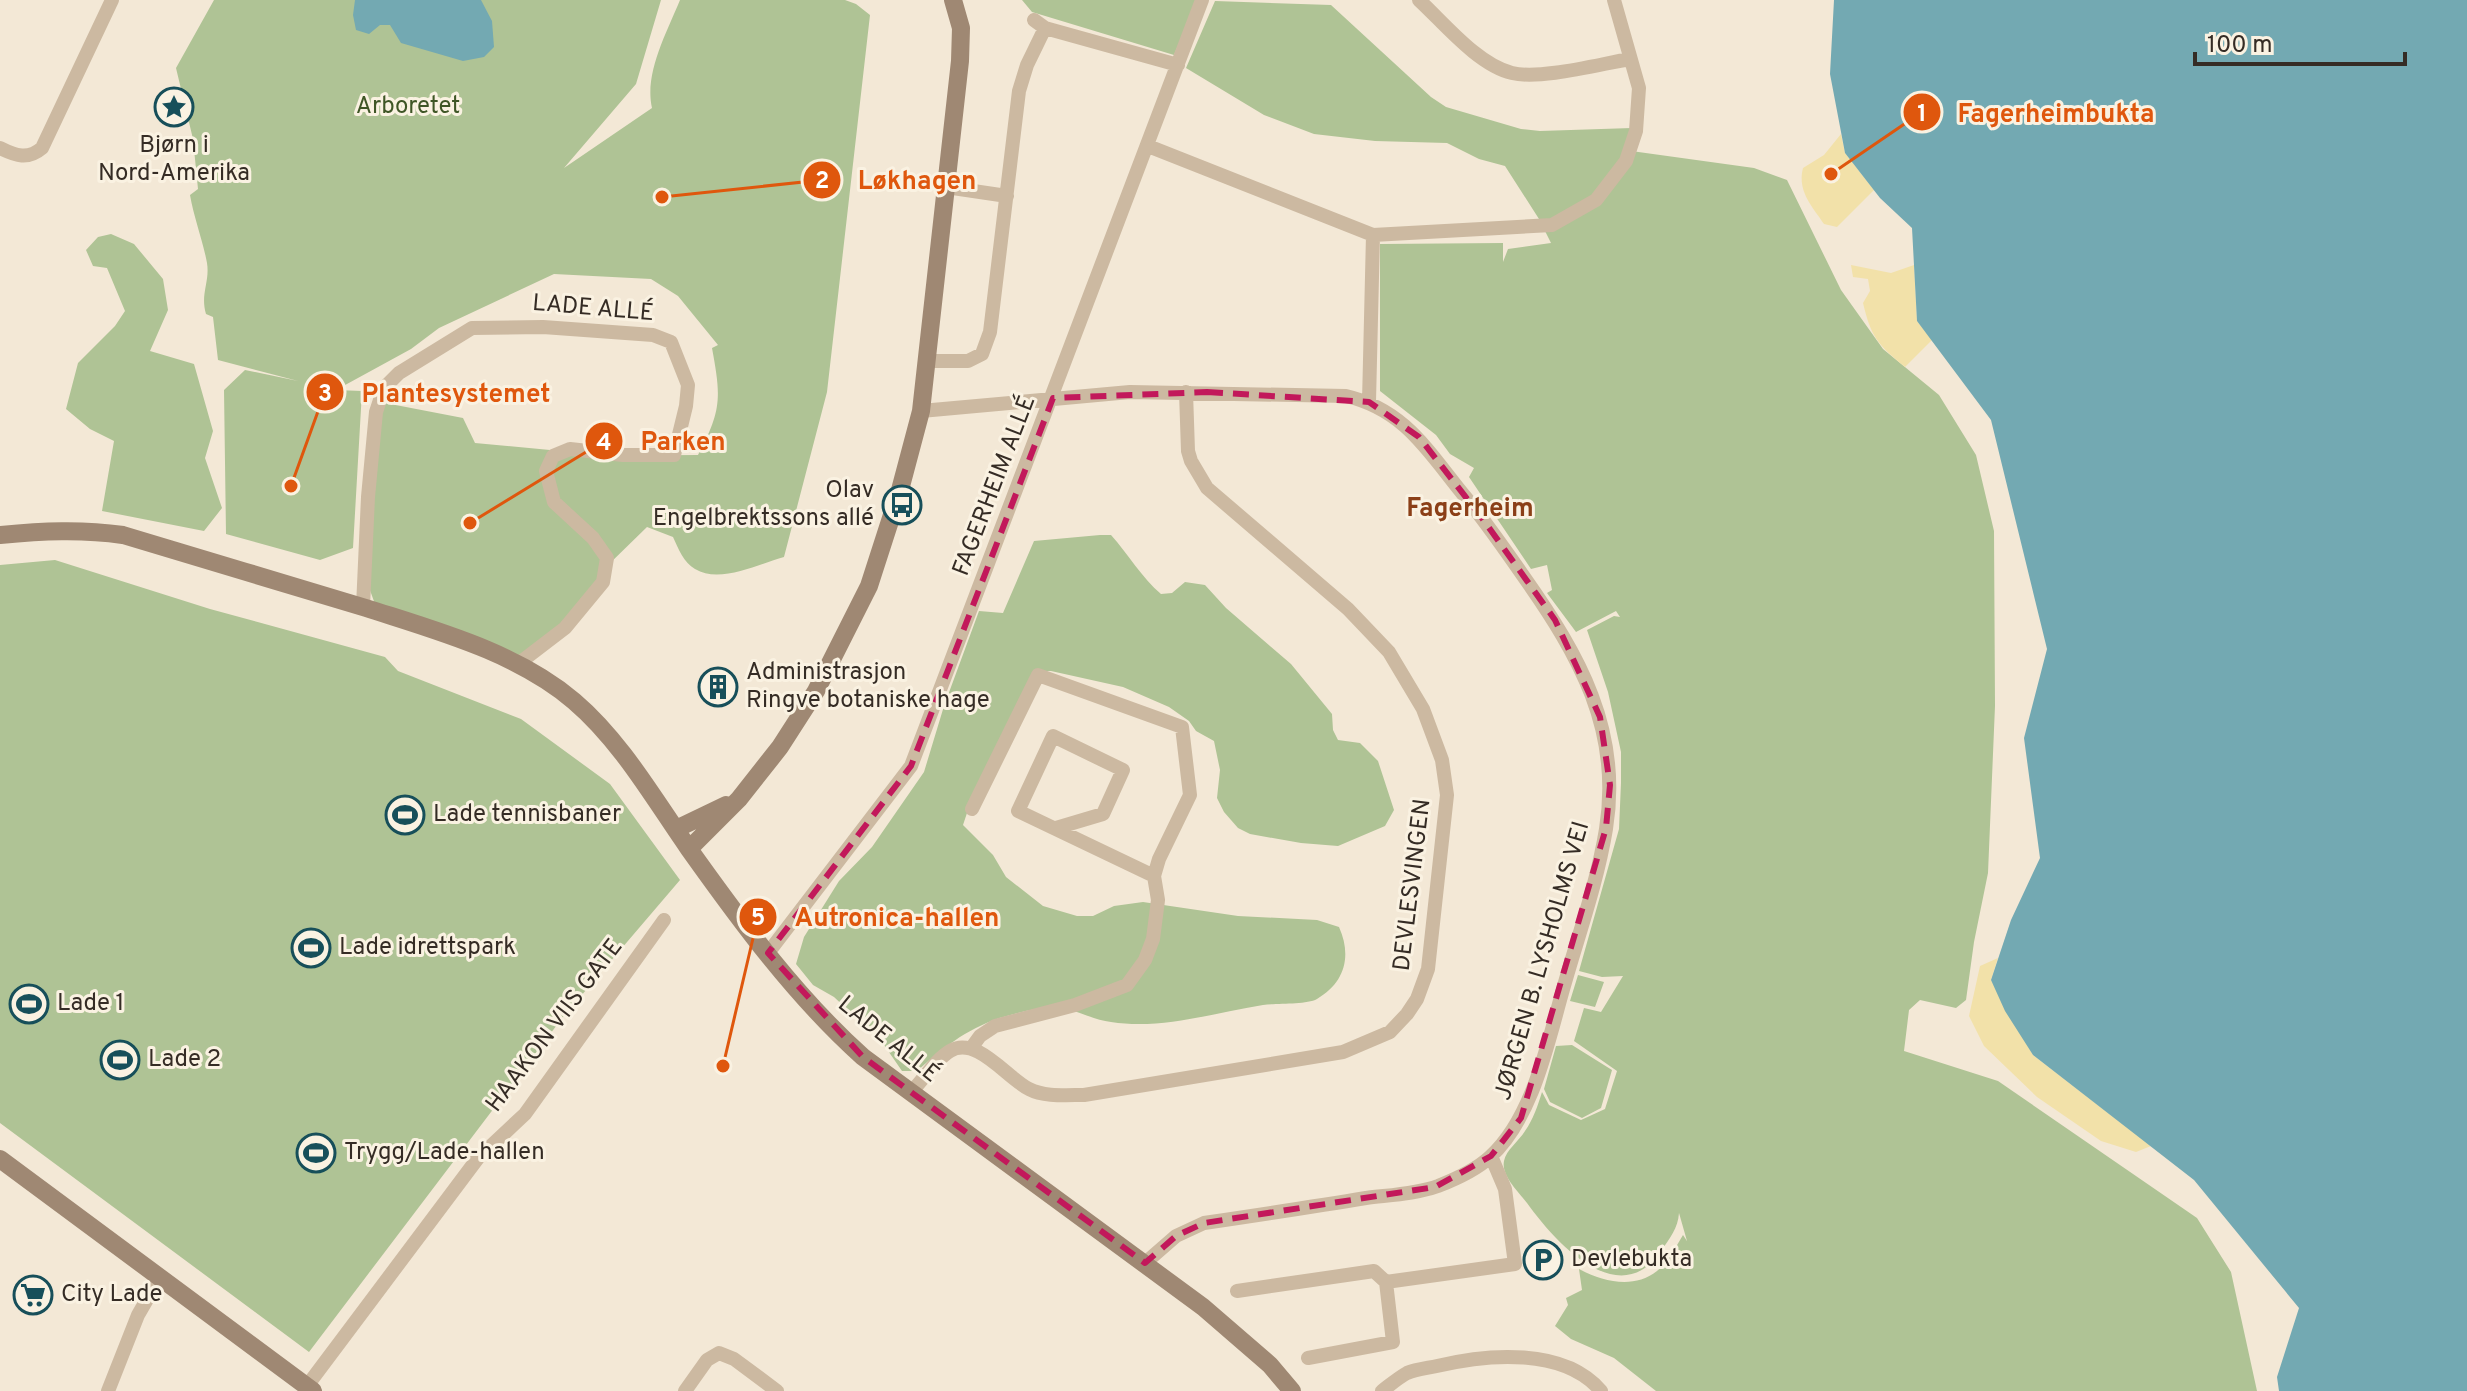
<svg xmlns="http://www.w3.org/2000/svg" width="2467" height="1391" font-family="Overpass,sans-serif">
<rect width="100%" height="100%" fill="#f3e8d6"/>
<path fill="#afc395" d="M214 0H661L636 84 564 168 652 108C644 73 667 32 680 0H845L856 4 870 15 827 392 784 557C758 564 720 584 695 569 684 563 678 548 673 537L647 527 605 568 606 558 554 502 553 456 698 455C722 410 721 397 712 348L718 345 678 296 651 279 554 274 439 328 411 349 336 390 362 391 353 548 320 560 226 534 224 390 245 370 298 381 218 360 213 317 206 314C200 294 210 282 207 263 203 241 194 218 190 195L198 189 193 139 176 68Z
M1022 0H1197L1174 55 1032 12Z
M1215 1 1331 5 1431 97 1446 107 1521 129 1540 131 1632 128 1624 150 1754 168 1787 180 1841 290 1883 349 1939 395 1976 455 1994 531 1995 706 1988 873 1974 942 1966 1000 1956 1008 1920 1000 1909 1010 1904 1051 1998 1081 2197 1218 2231 1272 2257 1391H1656L1614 1358 1571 1339 1555 1326 1568 1305 1566 1298 1582 1290 1579 1269C1602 1281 1633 1290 1657 1271 1668 1263 1676 1246 1683 1235L1687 1241 1679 1213C1678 1228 1670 1238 1661 1251 1619 1313 1555 1242 1527 1203 1519 1192 1501 1176 1504 1161 1506 1150 1519 1141 1525 1131 1533 1120 1538 1105 1542 1092L1549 1105 1581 1120 1605 1109 1617 1071 1574 1041 1584 1008 1601 1012 1623 976 1602 977 1579 971 1619 829 1621 783V752L1608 692 1587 630 1614 616 1620 617 1616 611 1576 632 1547 593 1552 590 1547 565 1531 569 1469 477 1474 468 1450 454 1436 435 1380 391V244L1503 243V262L1508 249 1551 243 1539 219 1505 166 1479 159 1447 143 1375 141 1314 134 1264 115 1186 68Z
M111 234 134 244 163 279 168 310 150 351 194 364 213 431 205 458 222 508 204 531 102 511 114 441 90 429 66 409 78 363 115 326 125 311 107 268 93 266 86 250 98 237Z
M380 402 463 418 475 443 550 450 540 470 601 560 599 581 564 625 521 657 376 607 366 579Z
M1100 535H1111C1128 554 1142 578 1161 594L1172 593 1185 582 1205 585 1226 608 1291 664 1332 714 1333 730 1338 740 1360 743 1378 761 1394 810 1385 826 1338 846 1301 843 1250 834 1238 828 1224 812 1217 798 1220 770 1214 741 1196 731 1189 721 1169 707 1123 687 1051 671H1038L972 798 963 825 993 855 1006 877 1043 906 1077 916H1093L1114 906 1143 902 1238 916 1317 920 1339 927C1352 956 1345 983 1317 999 1306 1005 1277 1003 1263 1005 1213 1013 1162 1030 1111 1022 1095 1020 1080 1012 1064 1008 1053 1006 1034 1009 1022 1012 976 1022 951 1041 917 1071H902L882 1042 834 997 813 985 796 964 804 937 839 881 872 847 924 772 944 706 979 611 1003 613 1034 541Z
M55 560 210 609 385 657 398 671 521 719 610 784 680 880 563 1017 309 1352 0 1123V565Z
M1578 975 1604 982 1595 1007 1570 1001Z
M1572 1045 1612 1070 1601 1108 1582 1118 1550 1102 1544 1089 1556 1046Z"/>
<path fill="#f2e1a9" d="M1841 134 1845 153 1874 190 1837 227 1824 224C1812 206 1797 191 1803 168L1824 155Z
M1851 265 1891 273 1914 265 1917 321 1932 340 1905 367C1878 345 1871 337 1863 303L1870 291 1868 279 1853 277Z
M1998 958 1991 980 2033 1055 2151 1146 2136 1152 2101 1141 2037 1097 1984 1046 1969 1016 1980 966Z"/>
<path fill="#73a9b2" d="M355 0H481L492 21 494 47 484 57 463 61 401 43 390 25H380L369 34 356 30 353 15Z
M1834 0H2467V1391H2279L2277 1377 2299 1308 2194 1180 2033 1055 2005 1011 1991 980 2011 920 2040 858 2024 738 2047 649 1991 420 1917 321 1912 228 1880 198 1845 153 1830 74Z"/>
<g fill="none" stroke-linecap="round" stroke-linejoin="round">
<path stroke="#ccb9a1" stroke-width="14" d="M1419 0C1444 23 1478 65 1512 73 1540 80 1600 64 1630 59
M1034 20 1045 28 1178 65
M1148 146 1373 235 1552 225 1596 200 1626 161 1636 131 1639 88 1614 0
M0 148C16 156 28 160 42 148L112 0
M946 187 1007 196
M927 361H968L982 354 990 332 1019 91 1027 65 1045 28
M1369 402 1373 235
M921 411 1130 392 1346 396C1407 410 1430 455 1467 499 1487 524 1506 551 1524 577 1579 655 1622 730 1606 829 1597 884 1577 939 1562 993 1547 1046 1532 1119 1490 1157 1476 1170 1456 1179 1438 1186 1416 1194 1389 1195 1366 1198 1312 1207 1258 1215 1204 1223L1176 1236 1145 1263
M363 607 368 497 376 412 384 388 399 373 472 328 543 327 653 335 671 342 688 385 686 406 674 455H623L570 449 553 456 546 471 554 502 593 538 607 558 603 582 565 628 518 664
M972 809 1038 675 1182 727 1190 795 1159 859 1154 876 1158 900 1153 939 1145 960 1127 985 1075 1005 995 1026 980 1036 972 1047
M1056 828 1103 814 1123 770 1053 736 1018 811 1154 876
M768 953 911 766 1202 0
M912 1091C924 1079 935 1060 950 1051 976 1035 1007 1078 1029 1089 1044 1097 1066 1095 1084 1095L1343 1052 1390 1032 1407 1014 1417 999 1428 969 1447 795 1442 760 1423 709 1389 652 1348 609 1207 488 1191 461 1188 451 1186 392
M1237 1291 1374 1271 1386 1282 1515 1264 1505 1189 1491 1156
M1308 1358 1393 1342 1386 1282
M307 1386 478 1158 525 1114 664 920
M108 1391 138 1315 160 1277
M685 1391 707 1360 719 1353 734 1359 777 1391
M1382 1391C1390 1385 1398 1378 1407 1373 1416 1369 1428 1368 1437 1366 1487 1354 1564 1347 1601 1391"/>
<path stroke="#9f8873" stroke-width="18" d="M0 535C42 531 81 529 123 535 204 560 285 583 366 608 437 631 516 652 574 701 621 741 654 799 689 849 741 922 796 997 863 1057L1203 1307 1270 1365 1292 1391
M676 829 726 805
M689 849 739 799 780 747 816 691 869 586 900 490 921 411 960 61 961 28 953 0
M0 1159 313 1391"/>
</g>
<path fill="none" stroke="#c2185b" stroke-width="6" stroke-dasharray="16 10" stroke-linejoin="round" d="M1207 392 1369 402 1419 437 1482 518 1555 620 1600 717 1610 785 1606 828 1521 1118 1491 1156 1435 1187 1204 1223 1176 1236 1145 1263 863 1057 768 953 911 766 1053 398Z"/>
<defs>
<g id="sight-ring" transform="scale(2)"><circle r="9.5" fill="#faf2e2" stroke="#174f5a" stroke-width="1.5"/><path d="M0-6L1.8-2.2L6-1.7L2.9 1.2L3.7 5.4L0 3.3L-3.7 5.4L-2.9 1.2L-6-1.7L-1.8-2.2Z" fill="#174f5a"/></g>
<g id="bus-ring" transform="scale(2)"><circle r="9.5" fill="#faf2e2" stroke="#174f5a" stroke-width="1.5"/><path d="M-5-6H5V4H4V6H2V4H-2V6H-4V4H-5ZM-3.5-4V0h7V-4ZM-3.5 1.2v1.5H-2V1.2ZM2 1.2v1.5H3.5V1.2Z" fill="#174f5a"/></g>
<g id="building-ring" transform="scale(2)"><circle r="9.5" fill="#faf2e2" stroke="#174f5a" stroke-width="1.5"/><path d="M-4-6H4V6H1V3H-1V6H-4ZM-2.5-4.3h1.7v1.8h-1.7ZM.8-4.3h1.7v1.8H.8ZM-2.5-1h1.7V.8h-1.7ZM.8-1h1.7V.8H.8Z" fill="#174f5a"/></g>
<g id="stadium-ring" transform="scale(2)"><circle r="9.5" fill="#faf2e2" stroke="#174f5a" stroke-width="1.5"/><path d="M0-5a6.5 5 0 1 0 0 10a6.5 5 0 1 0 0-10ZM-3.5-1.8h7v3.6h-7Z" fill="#174f5a"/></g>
<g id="parking-ring" transform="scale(2)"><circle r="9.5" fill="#faf2e2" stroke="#174f5a" stroke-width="1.5"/><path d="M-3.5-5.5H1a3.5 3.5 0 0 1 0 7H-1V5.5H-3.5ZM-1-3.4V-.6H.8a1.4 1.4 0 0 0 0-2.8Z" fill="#174f5a"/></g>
<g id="supermarket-ring" transform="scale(2)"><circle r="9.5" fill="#faf2e2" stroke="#174f5a" stroke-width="1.5"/><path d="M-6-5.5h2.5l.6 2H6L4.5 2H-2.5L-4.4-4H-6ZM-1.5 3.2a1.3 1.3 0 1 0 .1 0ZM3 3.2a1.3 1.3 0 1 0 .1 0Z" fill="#174f5a"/></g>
</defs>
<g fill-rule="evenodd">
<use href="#sight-ring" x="174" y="107"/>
<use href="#bus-ring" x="902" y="505"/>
<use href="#building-ring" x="718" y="687"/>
<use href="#stadium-ring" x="405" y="815"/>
<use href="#stadium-ring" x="311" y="948"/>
<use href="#stadium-ring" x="29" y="1004"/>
<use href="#stadium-ring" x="120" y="1060"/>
<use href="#stadium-ring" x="316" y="1153"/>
<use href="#parking-ring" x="1543" y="1260"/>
<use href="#supermarket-ring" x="33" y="1295"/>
</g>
<g text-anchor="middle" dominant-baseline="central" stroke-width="6" stroke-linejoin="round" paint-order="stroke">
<g font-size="24" fill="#3f5626" stroke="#faf2e2">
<text x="408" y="107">Arboretet</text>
</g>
<g font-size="24" fill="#352c25" stroke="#faf2e2" text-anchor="start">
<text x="174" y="146" text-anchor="middle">Bjørn i<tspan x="174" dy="28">Nord-Amerika</tspan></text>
<text x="874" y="491" text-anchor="end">Olav<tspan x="874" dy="28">Engelbrektssons allé</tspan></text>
<text x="746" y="673">Administrasjon<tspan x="746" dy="28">Ringve botaniske hage</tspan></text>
<text x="433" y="815">Lade tennisbaner</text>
<text x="339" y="948">Lade idrettspark</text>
<text x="57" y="1004">Lade 1</text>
<text x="148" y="1060">Lade 2</text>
<text x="344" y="1153">Trygg/Lade-hallen</text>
<text x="1571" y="1260">Devlebukta</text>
<text x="61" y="1295">City Lade</text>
</g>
<g font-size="24" fill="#352c25" stroke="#faf2e2">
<text transform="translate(593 309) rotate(5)">LADE ALLÉ</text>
<text transform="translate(995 486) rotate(-69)">FAGERHEIM ALLÉ</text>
<text transform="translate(1413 885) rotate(-83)">DEVLESVINGEN</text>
<text transform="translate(1543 961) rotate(-74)">JØRGEN B. LYSHOLMS VEI</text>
<text transform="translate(555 1026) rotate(-53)">HAAKON VIIS GATE</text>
<text transform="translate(888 1040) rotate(39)">LADE ALLÉ</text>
</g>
<g font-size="26" font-weight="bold" fill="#8b3f17" stroke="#faf2e2">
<text x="1470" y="509">Fagerheim</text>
</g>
</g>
<path fill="none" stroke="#df570d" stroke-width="3" d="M1831 174L1922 112M662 197L822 180M291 486L325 392M470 523L604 441M723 1066L758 917"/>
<g fill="#df570d" stroke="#faf2e2" stroke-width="3">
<circle cx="1831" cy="174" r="8"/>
<circle cx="662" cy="197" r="8"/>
<circle cx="291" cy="486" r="8"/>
<circle cx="470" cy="523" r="8"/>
<circle cx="723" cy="1066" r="8"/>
<circle cx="1922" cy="112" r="20"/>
<circle cx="822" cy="180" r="20"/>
<circle cx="325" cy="392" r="20"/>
<circle cx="604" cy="441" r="20"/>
<circle cx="758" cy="917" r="20"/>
</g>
<g font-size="24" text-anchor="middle" font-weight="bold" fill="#fff">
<text x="1922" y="121">1</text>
<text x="822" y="188">2</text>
<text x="325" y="401">3</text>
<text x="604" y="450">4</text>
<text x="758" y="925">5</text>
</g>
<g font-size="26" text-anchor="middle" font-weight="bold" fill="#df570d" stroke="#faf2e2" stroke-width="6" stroke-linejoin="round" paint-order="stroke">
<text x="2056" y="122">Fagerheimbukta</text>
<text x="917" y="189">Løkhagen</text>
<text x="456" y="402">Plantesystemet</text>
<text x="683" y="450">Parken</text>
<text x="897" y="926">Autronica-hallen</text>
</g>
<path d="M2195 52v12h210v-12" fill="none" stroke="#352c25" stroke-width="4"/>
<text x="2207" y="52" font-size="24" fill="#352c25" stroke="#faf2e2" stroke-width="6" paint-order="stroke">100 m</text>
</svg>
